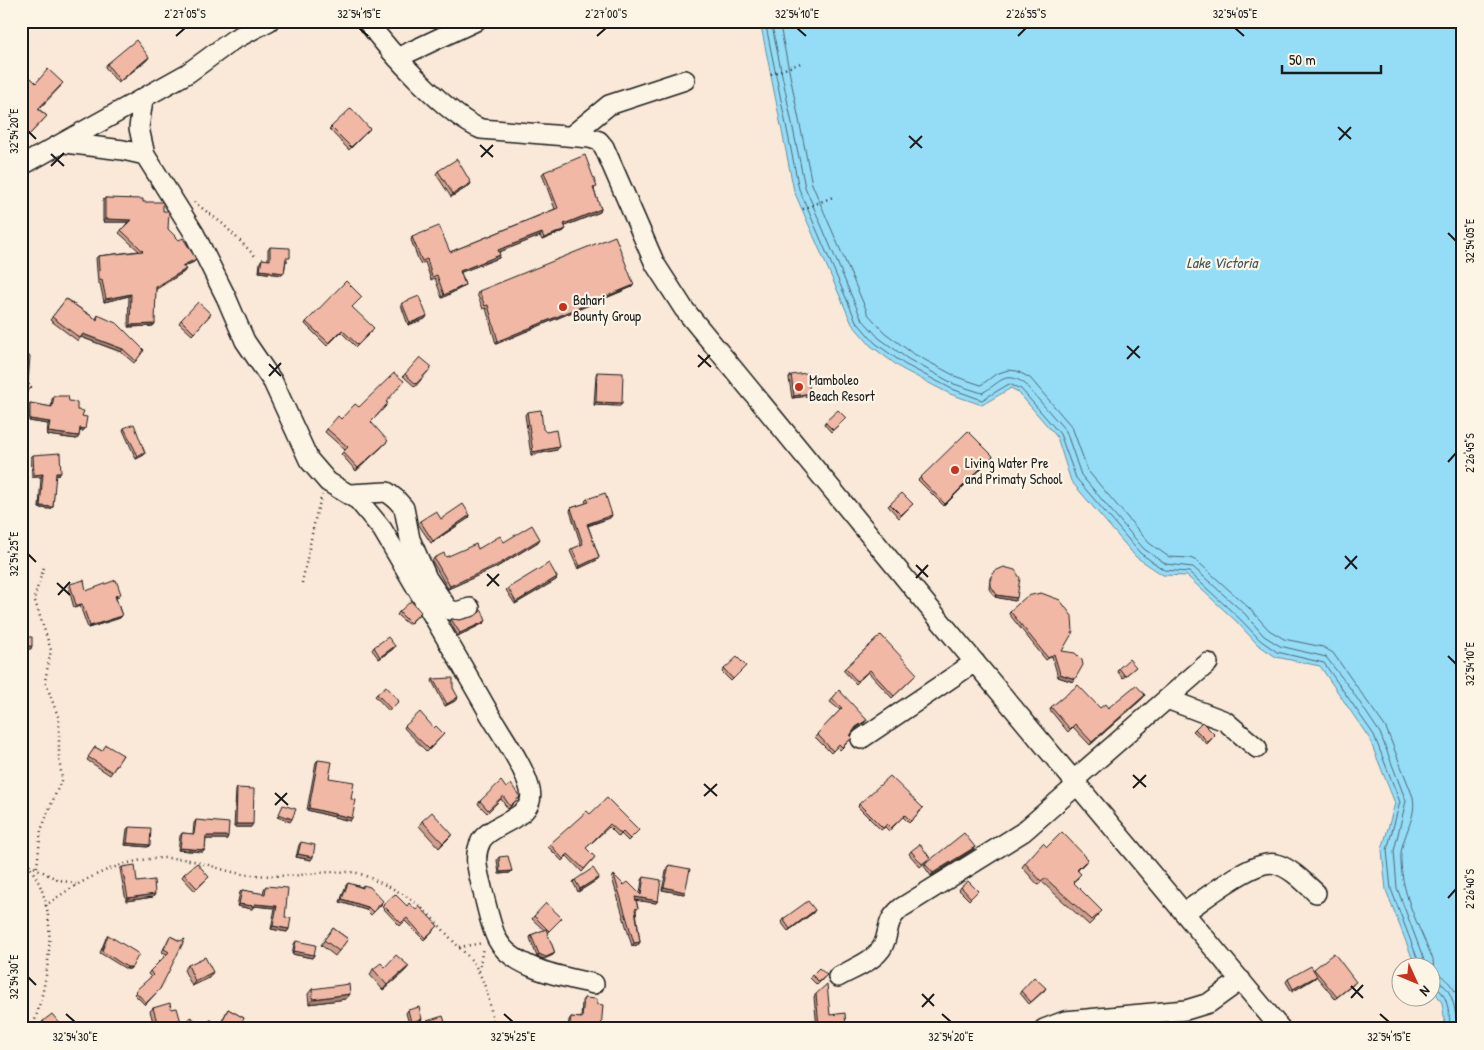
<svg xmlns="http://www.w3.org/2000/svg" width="1484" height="1050" font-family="'Patrick Hand',sans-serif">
<rect width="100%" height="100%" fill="#fae9d8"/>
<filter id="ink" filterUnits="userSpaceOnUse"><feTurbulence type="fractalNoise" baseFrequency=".02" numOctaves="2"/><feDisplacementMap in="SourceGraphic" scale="10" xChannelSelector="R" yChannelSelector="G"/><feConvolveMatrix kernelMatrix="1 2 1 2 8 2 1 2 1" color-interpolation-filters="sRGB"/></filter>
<g filter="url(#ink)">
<path fill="#95dcf7" stroke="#658f9f" d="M760 21H1463V1029H1446L1442 1003 1432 987V968L1417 967 1415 965 1386 890 1382 850 1395 803 1369 738 1320 666 1276 657 1257 644 1237 622 1187 576 1163 575 1136 557 1071 481 1057 437 1018 392 1011 388 982 405 950 394 902 369 871 346 852 324 794 191Z"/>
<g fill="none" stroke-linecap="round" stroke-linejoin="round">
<path stroke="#4c6974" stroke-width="1" d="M765 21 799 189 856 321 875 343 904 364 952 389 982 400 1009 384 1021 389 1060 434 1076 478 1140 553 1164 570 1189 572 1240 619 1260 640 1277 652 1324 663 1374 735 1400 802 1387 850 1391 889 1421 968
M771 21 805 187 861 318 879 338 908 359 954 384 982 393C999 384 1004 370 1024 383L1066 431 1081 475 1144 549 1166 564 1193 567 1245 614 1264 636 1280 646 1326 657 1350 688 1380 733 1406 801 1394 851 1397 888 1427 968
M779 21 812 184 868 314 884 332 912 353 957 377 981 385 996 374 1008 370 1017 371 1030 378 1072 427 1088 471 1149 543 1169 557 1190 558 1197 561 1250 609 1269 630 1284 639 1323 647 1333 653 1386 728 1413 797C1417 817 1403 835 1401 853 1399 890 1419 927 1433 959L1434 971C1453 982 1459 995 1463 1016
M1432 980C1453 982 1456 1012 1457 1029
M1432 986C1448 989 1450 1016 1450 1029"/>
<g stroke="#1c1c1c" stroke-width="22">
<path id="minor" d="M367 21C390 53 447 115 481 129L590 138 599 141 604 147 655 264 684 309 927 605 1281 1029
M397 58 476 21
M143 99 139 128 145 155 194 233 226 297 245 341 273 382 309 460 328 482 358 500 382 529C418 590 454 651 489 713 501 734 525 767 530 790 537 819 492 822 481 841 472 858 479 874 483 892 487 907 490 925 497 939 512 969 565 977 594 984
M571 136 609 105 685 80
M65 143 123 150 145 155
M21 166 188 73 233 40 269 21
M350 494 387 492 396 499 404 508 410 539 427 578 448 609 456 612 470 608
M1167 699 1225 721 1257 748
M861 739 975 662
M1074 780 1208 663
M1185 912C1204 900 1254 858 1276 864 1291 868 1305 883 1316 893
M838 977C852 969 875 961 883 946 891 929 884 923 901 908L1023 832 1078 784
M1044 1029 1065 1021 1186 1010 1209 1003 1241 980"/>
</g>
<path stroke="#1c1c1c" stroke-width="2.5" stroke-dasharray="1 4" stroke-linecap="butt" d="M771 74 801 63
M194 202 223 224 256 257
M803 209 833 197
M302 583 316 515 322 495
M21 857C64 900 50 977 32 1029
M21 860 56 879 76 884
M37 867 41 830 62 778 59 759V719L45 681 51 650 34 598 44 567
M45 906C87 875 135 851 189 860 210 864 227 873 251 875 268 876 284 876 300 875 319 873 339 870 357 873 365 875 374 880 381 883 417 899 429 914 454 942 462 951 473 959 478 971 488 989 491 1008 494 1029
M459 947 483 943
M479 971 483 947"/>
<use href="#minor" stroke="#fcf5e5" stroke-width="19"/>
</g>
<path fill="#ce9e8e" stroke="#1c1c1c" d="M149 57 147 60 118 83 105 67 107 64Z
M36 83 61 86 39 109 47 116 25 139 21 135V88Z
M331 127 370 129 349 150 329 129Z
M438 171 471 183 469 186 451 197 436 174Z
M544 172 595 189 594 190 601 209 600 212 565 226 564 231 542 240 540 236 499 252V258L461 272 465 285 463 287 442 298 435 278 431 280 425 262 420 264 411 240 412 237 450 252 555 209 542 174Z
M105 198 143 202 163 211 168 229 196 259 194 262 183 267 184 272 156 289 153 326 128 327 129 296 104 302 100 283H98L96 258 98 256 139 251 119 233 128 222H103V200Z
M270 247 288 261H286L284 273 282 275 259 272 260 262 262 259 268 260V250Z
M632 287 496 344 486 308 483 309 477 294 479 291Z
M66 299 96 319 98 315 144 350 134 363 121 352 81 337 78 341 50 320Z
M360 299 352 307 372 331 356 347 341 332 327 346 305 324 306 322Z
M402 303 427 316 425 319 408 325 401 305Z
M211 314 192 335 179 323 181 320Z
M430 369 415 387 403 376 405 374Z
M597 372 620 406 594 405 596 375Z
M791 375 810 393 808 396 792 398 789 378Z
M54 396 69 401 77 410 82 416 83 431H80L79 436 77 439 47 435 48 424 29 421 28 406 30 403 51 407 52 399Z
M386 402V406L371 422 386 443 356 471 341 454 345 450 325 432 327 429 359 407Z
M527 412 543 429 557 450 531 455 525 415Z
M846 418 831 432 824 424 825 422Z
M124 428 145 453 144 455 136 459 123 430Z
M33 455 59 475 55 476 53 507 51 509 39 508 41 477H32L31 457Z
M991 459 944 506 918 480 920 478Z
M587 499 612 515 610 518 588 526 599 557 597 560 578 569 570 551 572 549 581 545 570 511 571 508 586 503 585 501Z
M890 504H913L899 518 888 506Z
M470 515 469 518 431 543 418 524 420 521Z
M504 542H538L497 567 448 589 432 561 434 558 446 557Z
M995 571 1015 601 995 597 989 589 990 578Z
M557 577 556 580 515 604 506 590 508 588Z
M70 584 86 591 119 597 116 598 122 616 120 618 88 628 80 606 74 608 68 586Z
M1010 611 1062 651 1073 682 1058 677 1052 656 1046 660 1009 614Z
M399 612H421L409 625 397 615Z
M475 616 484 623 458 636 450 622 451 619 460 620Z
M881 635 915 676 892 698 868 672 856 684 843 670 845 668Z
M395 646 393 649 379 659 372 650 374 647Z
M746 666 731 681 722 672 724 669Z
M1136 667 1123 678 1117 671 1119 668Z
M433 679 453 688 457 700 445 706 432 681Z
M839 690 865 722 854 730 850 736V740L840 750 837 747 831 753 815 737 840 710 830 702Z
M377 694 399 701 389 711 375 696Z
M1145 695 1143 698 1090 745 1073 727 1068 732 1050 710 1051 707 1100 708H1108Z
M405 726 434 728 444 734 427 752 404 728Z
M1195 729 1215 735 1207 744 1193 731Z
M95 747 102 751 123 755 110 775 87 760Z
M318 760 329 778 351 799 350 821 307 810 316 762Z
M237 788 251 827H234L236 790Z
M506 788 520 797 508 809 501 799 487 813 478 804 480 801Z
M859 804 921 811 909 823 903 817 889 831 885 827 881 830 858 807Z
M590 814 639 830 628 841 621 834 619 837 609 827 586 848 595 857 582 872 567 856 562 861 548 847 550 844Z
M196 820 227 839H206L205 850 203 852 178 850 180 836 182 833 193 834 194 823Z
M422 821 452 834 448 839 439 848 419 826Z
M129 827 148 847 125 845 127 829Z
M301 842 311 860 296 857 299 845Z
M1047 847 1088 859 1085 863 1078 870V878L1073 882 1099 915 1089 925 1042 882 1038 885 1022 867 1025 863Z
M974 849 931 876 924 866 925 864Z
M911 851 928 860 920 867 909 854Z
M499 857 510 873 499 874 497 860Z
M669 865 685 892 684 894 662 890 667 867Z
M122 867 137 882 155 894 153 897 126 901 120 869Z
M184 874 209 877 195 891 182 877Z
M614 875 624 885 640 894 642 880 644 877 656 903 636 900 638 908 636 911 640 942 638 945 632 946 612 878Z
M575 880H597L578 892 573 882Z
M348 883 362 887 363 885 382 904 371 915 366 910 340 902 346 885Z
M266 886 285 917 289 929 287 932 271 929 275 908 254 906 252 909 237 906 240 892 242 890 263 894 264 889Z
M961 887 978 891 969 900 959 890Z
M383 905 407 906 416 910 438 926 424 940 405 921 400 926 382 907Z
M813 913 788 931 781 922 783 919Z
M534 916 560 920 547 933 555 953 553 955 544 959 537 957 530 938 531 935 544 930 532 919Z
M333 928 348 939 335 956 321 945Z
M108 935 130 969H126L100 953 106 938Z
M170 936 180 941 160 989 145 1005 134 994 151 977 148 974 150 971 167 954 162 952Z
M296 941 314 955 312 958 292 954 294 944Z
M188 965 209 978 192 986 184 970Z
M409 966 405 971 383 990 370 975 373 969 385 967Z
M1314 969 1354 984 1335 999 1316 976 1315 978 1292 992 1286 982 1288 979 1313 970Z
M812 975H827L817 985 810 978Z
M1046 988 1044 991 1029 1004 1020 993 1021 991Z
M312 989 350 994 346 999 309 1004 308 994Z
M816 994 830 1015 850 1029H833V1027L817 1028 814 997Z
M584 998 597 1004 601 1029H568L569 1020 571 1017 581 1018 582 1001Z
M153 1008 171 1009 183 1029H155L150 1011Z
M228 1009 244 1018 238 1029H183L206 1027 210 1020 220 1025Z
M408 1010 420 1022 409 1024 406 1013Z
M43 1021 60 1029H45L41 1024Z
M427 1021 444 1028 427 1029 425 1024Z
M804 1021 814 1029H803V1024Z"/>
<path fill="#a88174" stroke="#1c1c1c" d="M149 57 147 60 118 83 120 81Z
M471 183 469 186 451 197 453 194Z
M601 209 600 212 562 227 564 224Z
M105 219 131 220 129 222H103Z
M566 229 564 231 542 240 544 238Z
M542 233 540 236 497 253 498 250Z
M500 255 499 258 459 273 460 271Z
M196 259 194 262 180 268 182 266Z
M186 269 184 272 155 290 156 287Z
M260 270 284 273 282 275 259 272Z
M465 285 463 287 442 298 444 295Z
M634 285 632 287 496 344 498 341Z
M131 294 129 296 104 302 106 299Z
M427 316 425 319 408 325 410 323Z
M155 324 153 326 128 327 130 325Z
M83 334 123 349 121 352 81 337Z
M810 393 808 396 792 398 794 396Z
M596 402 622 403 620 406 594 405Z
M30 419 50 422 48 424 29 421Z
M80 428 85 429 83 431 79 430Z
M48 432 79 436 77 439 47 435Z
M388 441 386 443 356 471 358 468Z
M559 447 557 450 531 455 533 452Z
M145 453 144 455 136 459 138 456Z
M993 456 991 459 944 506 945 504Z
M56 473H61L59 475 54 476Z
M43 474 41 477H32L34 475Z
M40 506 53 507 51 509 39 508Z
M470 515 469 518 431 543 433 541Z
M612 515 610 518 585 526 587 524Z
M540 539 538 542 497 567 448 589 450 586Z
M599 557 597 560 578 569 580 566Z
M557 577 556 580 515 604 516 602Z
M997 595 1017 598 1015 601 995 597Z
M82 604 80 606 74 608 76 605Z
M122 616 120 618 88 628 90 626Z
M486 621 484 623 458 636 460 633Z
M32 646 31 649 21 650V647Z
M395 646 393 649 379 659 380 657Z
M1060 674 1075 679 1073 682 1058 677Z
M1145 695 1143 698 1090 745 1092 742Z
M458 697 457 700 445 706 447 704Z
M867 720 865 722 854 730 856 727Z
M309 808 352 818 350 821 307 810Z
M279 814 292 819 290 822 277 817Z
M236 824H253L251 827H234Z
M452 834 448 839 439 848 443 843Z
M206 836H228L227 839H204Z
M127 843 150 845 148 847 125 845Z
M975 847 974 849 931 876 933 873Z
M180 848 205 850 203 852 178 850Z
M298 854 313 857 311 860 296 857Z
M512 871 510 873 499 874 500 872Z
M599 877 597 880 578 892 580 889Z
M664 887 685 892 684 894 662 890Z
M155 894 153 897 126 901 128 898Z
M635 897 658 901 656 903 633 900Z
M342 899 368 907 366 910 340 902Z
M239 904 254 906 252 909 237 906Z
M255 904 277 906 275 908 253 906Z
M815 910 813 913 788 931 790 929Z
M273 926 289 929 287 932 271 929Z
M640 942 638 945 632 946 634 943Z
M294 951 314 955 312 958 292 954Z
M555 953 553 955 544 959 537 957 539 954Z
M409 966 405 971 383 990 387 985Z
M127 967H132L130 969H126Z
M213 972 209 978 192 986 195 981Z
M1317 976 1315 978 1292 992 1293 989Z
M350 994 346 999 309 1004 313 999Z
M422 1019 420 1022 409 1024 411 1022Z
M835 1024 833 1027 817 1028 819 1026Z
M446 1025 444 1028 442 1029H436Z"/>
<path fill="#f0b8a5" stroke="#1c1c1c" d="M136 40 149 57 120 81 107 64Z
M48 69 63 83 38 109 47 116 27 137 21 131V127L22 126 21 125V88L31 78 36 83Z
M351 108 370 129 351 147 331 127Z
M585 155 597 187 593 188 601 209 564 224 566 229 544 238 542 233 498 250 500 255 460 271 465 285 444 295 437 275 432 277 427 259 422 261 412 237 439 226 450 252 558 208 544 172Z
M457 159 471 183 453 194 438 171Z
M105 198 143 199V202H163V211H169L168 229 179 240 183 238 196 259 182 266 186 269 156 287 155 324 130 325 131 294 106 299 102 280 100 281 98 256 143 251 121 230 131 220 105 219Z
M615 236 634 285 498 341 488 305 485 306 479 291Z
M270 247 290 248V258H286L284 273 260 270 262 259 270 260Z
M346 281 362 297 352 307 374 328 358 345 342 330 329 343 306 322Z
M419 296 427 316 410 323 402 303Z
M66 299 97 320 98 315 118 324 144 350 136 361 123 349 83 334 80 338 52 317Z
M198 302 211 314 194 333 181 320Z
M21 356H30L28 383 32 387 21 398Z
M420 357 432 367 416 384 405 374Z
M597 372 623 373 622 403 596 402Z
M394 373 404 381 386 402 388 403 371 422 388 441 358 468 343 452 348 447 327 429 338 416 341 419 355 404 359 407Z
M807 373 810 393 794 396 791 375Z
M54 396H68L69 401 77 402V410L84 411 82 416 87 417 85 429 80 428 79 436 48 432 50 422 30 419V403L52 407Z
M541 410 543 429 546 432 556 430 559 447 533 452 527 412Z
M838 410 846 418 833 430 825 422Z
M134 424 145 453 138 456 124 428Z
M968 431 993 456 945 504 920 478Z
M60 453 61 473H56L53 507 40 506 43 474 34 475 33 455Z
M605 493 612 515 587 524 599 557 580 566 572 549 583 544 571 508 589 502 587 499Z
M902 493 913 504 901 515 890 504Z
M463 504 470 515 433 541 420 521 436 511 441 519Z
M532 525 540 539 499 564 450 586 434 558 444 553 446 557 476 544 478 549 500 536 504 542Z
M549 563 557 577 516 602 508 588Z
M1004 567 1015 570 1020 578 1017 598 997 595 991 586 992 576 995 571Z
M84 580 86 591 116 580 121 594 115 596 122 616 90 626 82 604 76 605 70 584Z
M1041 593 1060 600 1072 616 1073 632 1062 651 1075 653 1082 660 1083 665 1075 679 1060 674 1054 654 1048 658 1010 611 1027 596Z
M411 601 421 612 410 623 399 612Z
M482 610 486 621 460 633 451 619 460 620 475 616Z
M881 635 917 674 894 696 870 670 857 681 845 668Z
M21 637H32V646L21 647Z
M388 637 395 646 380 657 374 647Z
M737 657 746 666 733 679 724 669Z
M1129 659 1136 667 1125 676 1119 668Z
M453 678V688L458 697 447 704 433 679Z
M1078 685 1100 708 1105 704 1108 708 1136 685 1145 695 1092 742 1075 724 1070 729 1051 707Z
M386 686 399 701 391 709 377 694Z
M839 690 867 720 856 727 850 736 852 738 842 747 839 744 833 751 817 734 842 708 832 699Z
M420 712 434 728 436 726 444 734 429 749 405 726Z
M1202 722 1215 735 1208 742 1195 729Z
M106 745 123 755 112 772 88 757 95 747 102 751Z
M318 760 332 762 329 778 354 782 351 799 356 800 352 818 309 808Z
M890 776 923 808 911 821 905 815 891 828 887 824 883 828 859 804Z
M501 781 506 788 511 784 520 797 510 806 503 796 488 810 480 801Z
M237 788 254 789 253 824H236Z
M607 798 639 830 630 839 623 832 621 834 610 824 586 848 595 857 584 869 568 854 563 859 550 844 587 811 590 814Z
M283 805 296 809 292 819 279 814Z
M432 812 452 834 443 843 422 821Z
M196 820 229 823 228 836H206L205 850 180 848 182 833 194 834Z
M129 827 151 828 150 845 127 843Z
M1062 832 1088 859 1077 870 1081 874 1073 882 1102 911 1092 920 1045 878 1041 881 1025 863 1043 843 1047 847Z
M964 833 975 847 933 873 925 864Z
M301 842 315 845 313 857 298 854Z
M920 844 930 858 922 864 911 851Z
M508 856 512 871 500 872 499 857Z
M197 863 209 877 197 888 184 874Z
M135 865 137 882 154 880 155 894 128 898 122 867Z
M669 865 690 869 685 892 664 887Z
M593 868 599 877 580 889 575 880Z
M614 875 624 885 628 882 641 895 644 877 661 880 658 901 635 897 638 908 635 909 640 942 634 943Z
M968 881 978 891 971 898 961 887Z
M348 883 363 888V885L370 887 383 901 373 912 368 907 342 899Z
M266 886 288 888 285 917 291 918 289 929 273 926 277 906 255 904 254 906 239 904 242 890 265 894Z
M395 894 407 906 409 903 416 910 420 907 438 926 425 938 407 918 401 923 383 905Z
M808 901 815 910 790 929 783 919Z
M546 903 562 918 549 931 534 916Z
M333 928 348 939 339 951 324 940Z
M546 929 555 953 546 957 539 954 531 935Z
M108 935 139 954 132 967H127L102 951Z
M170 936 180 941 185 939 160 989 146 1003 135 991 153 975 150 971 169 952 164 949Z
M296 941 316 945 314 955 294 951Z
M1334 953 1356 982 1337 997 1314 969Z
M396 955 409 966 387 985 373 969 381 963 385 967Z
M205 957 213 972 195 981 188 965Z
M1311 966 1317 976 1293 989 1288 979Z
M819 968 827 975 819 982 812 975Z
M1034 977 1046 988 1031 1002 1021 991Z
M349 984 350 994 313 999 312 989Z
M827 984 830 1015 845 1013 846 1026H850V1029H835V1024L819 1026 816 994Z
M584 998 597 999V1004L603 1005 601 1029H569L571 1017 582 1018Z
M170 1003 171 1009 177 1008 183 1029H159L153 1008Z
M419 1007 422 1019 411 1022 408 1010Z
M228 1009 244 1018 239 1027 235 1025 233 1029H183L190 1017 206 1027 210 1020 220 1026Z
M52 1014 62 1026 59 1029H49L43 1021Z
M443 1016 446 1025 436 1029H430L427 1021Z
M814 1020V1029H805L804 1021Z
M356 1025 358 1029H350Z"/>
</g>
<path fill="none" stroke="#1c1c1c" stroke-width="2" d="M359 28 368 36M797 28 806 36M1235 28 1244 36M176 36 185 28M597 36 606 28M1018 36 1026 28M1338 127 1351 139M28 131 36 139M909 136 922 148M1339 140 1351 127M480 145 493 157M910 148 922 136M51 154 64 166M481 157 493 145M51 166 64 153M1448 233 1456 241M1127 346 1140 358M698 355 711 367M1127 359 1139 346M269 364 281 376M698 367 710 355M269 376 281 363M1448 462 1456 453M28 554 36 562M1345 556 1357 569M916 565 928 577M1345 569 1357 556M487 574 499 586M916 578 928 565M57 583 70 595M487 586 499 574M58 595 70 582M1448 656 1456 664M1133 775 1146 787M704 784 717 796M1133 788 1146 775M275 793 288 805M704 796 717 784M275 805 287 793M1448 898 1456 889M28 977 36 985M1351 986 1363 998M922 994 934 1006M1351 998 1363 985M922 1007 934 994M66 1014 75 1022M504 1014 513 1022M942 1014 951 1022M1380 1014 1389 1022"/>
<g fill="#c8321e" stroke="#fcf5e5" stroke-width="2">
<circle cx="563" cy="307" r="5"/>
<circle cx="799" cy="387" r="5"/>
<circle cx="955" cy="470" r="5"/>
</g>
<g text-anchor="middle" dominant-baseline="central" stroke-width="4.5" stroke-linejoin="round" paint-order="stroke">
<g font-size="14" fill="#1c1c1c" stroke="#fcf5e5" text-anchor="start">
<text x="573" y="299">Bahari<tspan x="573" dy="16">Bounty Group</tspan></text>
<text x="809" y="379">Mamboleo<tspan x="809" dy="16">Beach Resort</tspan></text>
<text x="965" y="462">Living Water Pre<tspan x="965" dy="16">and Primaty School</tspan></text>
</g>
<g font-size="15" font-style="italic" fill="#40565e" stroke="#fcf5e5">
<text x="1222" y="262">Lake Victoria</text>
</g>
</g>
<rect width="1484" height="1050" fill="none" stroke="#fcf5e5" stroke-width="55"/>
<g transform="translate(1416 982) rotate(134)"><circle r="24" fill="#fcf5e5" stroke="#a29e95"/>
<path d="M0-4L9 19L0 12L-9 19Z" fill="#c8321e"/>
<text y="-8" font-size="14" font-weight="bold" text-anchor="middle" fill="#1c1c1c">N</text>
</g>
<path d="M1282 65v8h99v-8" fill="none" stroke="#1c1c1c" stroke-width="2.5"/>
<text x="1289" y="65" font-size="15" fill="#1c1c1c" stroke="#fcf5e5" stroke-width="4" paint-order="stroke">50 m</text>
<rect x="28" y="28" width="1428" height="994" fill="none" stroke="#1c1c1c" stroke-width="2"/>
<g font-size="12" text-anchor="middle" fill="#1c1c1c">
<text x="185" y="18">2°27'05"S</text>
<text x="359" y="18">32°54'15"E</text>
<text x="606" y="18">2°27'00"S</text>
<text x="797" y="18">32°54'10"E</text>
<text x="1026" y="18">2°26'55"S</text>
<text x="1235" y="18">32°54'05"E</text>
<text transform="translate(14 131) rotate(-90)" y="4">32°54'20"E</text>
<text transform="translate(1470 241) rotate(-90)" y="4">32°54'05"E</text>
<text transform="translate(1470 453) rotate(-90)" y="4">2°26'45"S</text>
<text transform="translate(14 554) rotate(-90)" y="4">32°54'25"E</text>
<text transform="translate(1470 664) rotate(-90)" y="4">32°54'10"E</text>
<text transform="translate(1470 889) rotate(-90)" y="4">2°26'40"S</text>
<text transform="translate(14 977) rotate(-90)" y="4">32°54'30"E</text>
<text x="75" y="1041">32°54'30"E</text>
<text x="513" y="1041">32°54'25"E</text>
<text x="951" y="1041">32°54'20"E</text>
<text x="1389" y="1041">32°54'15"E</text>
</g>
</svg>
